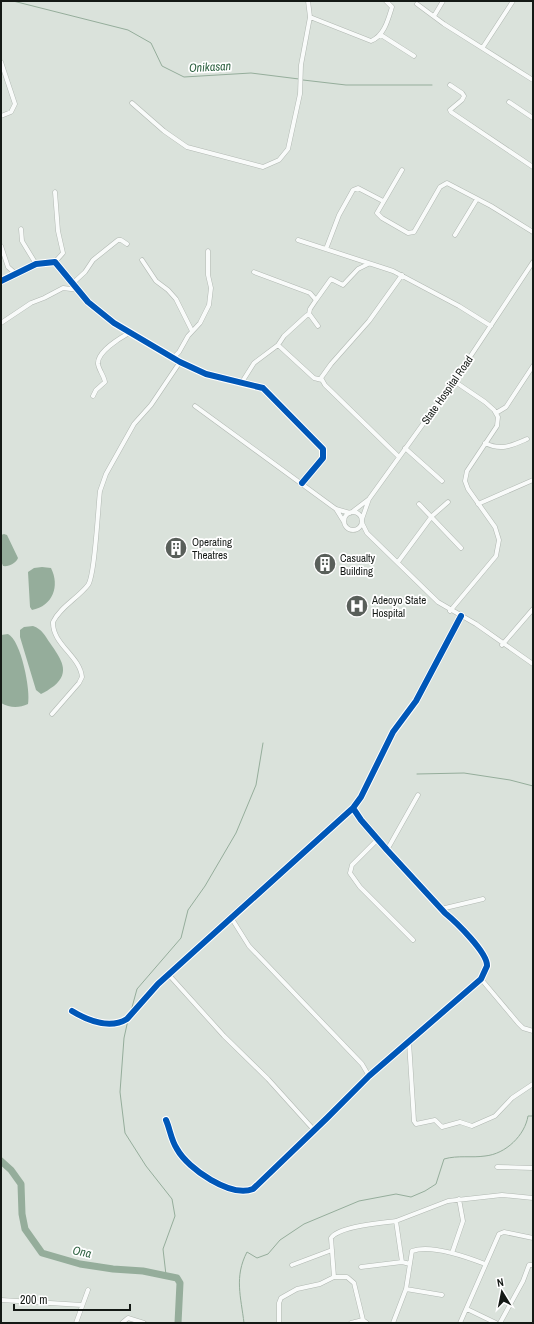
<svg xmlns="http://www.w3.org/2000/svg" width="534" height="1324" font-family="'Archivo Narrow',sans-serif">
<rect width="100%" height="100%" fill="#dae2db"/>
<path fill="#95ad9b" d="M4 534 7 535 18 558C16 563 9 567 3 566L1 561V535Z
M42 567 51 568C60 586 53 606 32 610L30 607 28 572 34 568Z
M33 626C42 629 45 636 50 643 61 659 71 672 54 686 49 689 46 692 41 694L36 690 20 637V630L24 627Z
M8 634C21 640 31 691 28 704 19 708 10 708 1 703V635Z"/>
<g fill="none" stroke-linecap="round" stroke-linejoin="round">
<path stroke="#95ad9b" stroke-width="1" d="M13 1 128 30 151 43 162 66 184 77 251 73 299 79
M303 80 346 85H432
M417 774 464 773 510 780 533 786
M131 1011 137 989 181 938 188 910 205 886 236 833 256 785 263 743
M128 1020 124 1038 120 1092 125 1133 146 1166 172 1199 175 1216 163 1249 166 1275
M244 1323C241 1297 234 1277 247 1252L257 1258 268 1254 280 1240 304 1224 359 1201 396 1194 411 1197 425 1191 436 1184 444 1159C458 1155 472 1158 485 1156 506 1154 525 1135 528 1116H533"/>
<path stroke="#95ad9b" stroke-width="7" d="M1 1161 11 1170 21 1184 22 1214 25 1229 42 1253 80 1264 113 1269 143 1271 177 1278 180 1283 178 1323"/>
<g stroke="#b1b8b2" stroke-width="5">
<path id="minor" d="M417 4 444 24 533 80
M434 16 443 1
M310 17 371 41C384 36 388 20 392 7L386 1
M381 35 414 56
M483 47 513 1
M1 62 15 104 11 112 1 116
M450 85 462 93 464 96 462 100 450 110 451 112 533 167
M509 102 533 118
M132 103 164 131 187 147 263 167 279 160 288 149 300 94 301 65 310 17 308 1
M402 170 377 213 382 218 408 233 414 232 440 187 447 183 491 206 533 232
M55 192 58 231 63 253 55 262
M21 229 22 241 36 264
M455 235 477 199
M298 240 393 271 459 306 491 326
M1 246 8 267 16 274
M326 249 339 215 353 190 358 188 383 201
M142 260 156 281 168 290 176 299 192 331
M254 272 310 293 316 300 310 309 309 314
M1 281 36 264 55 262 88 302 114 323 180 362 206 374 263 388 323 449V458L302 483
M73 283 85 272 93 260 118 240H121L127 244
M316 300 331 279 343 285 358 269 368 264
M1 323 31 303 44 298 63 288 79 290
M278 345 314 378 322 380
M173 358 179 352 188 336 200 323 209 305 211 288 208 275V251
M242 382 254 363 278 345 284 336 307 315H310L318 326
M93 396 96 390 105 382C104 376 99 370 98 364 97 352 120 338 129 333
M195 406 336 509 350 513
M496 413 506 407 533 366
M485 443C501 451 511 446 527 439
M405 448 442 481
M399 457 325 385 321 378 331 364 369 321 402 275
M419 504 461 548
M478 504 533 480
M336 509 344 522
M344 521a9 9 0 1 1 18 0a9 9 0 1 1-18 0Z
M352 512 369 499 454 381 533 262
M362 519 369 499
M362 523 367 533 438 602 476 624 533 664
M398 562 432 516 448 502
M450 611 496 556 499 540 495 527 468 489 465 481 467 471 497 426 498 417 494 410 485 402 454 381
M502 645 533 609
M52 714 79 683 82 677C80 656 52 644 53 622 60 607 78 598 88 585 95 576 98 507 100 491L106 474 134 424 151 405 180 362
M378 839 352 865 350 873 360 887 413 940
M387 850 418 795
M441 909 483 899
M232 919 249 946 362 1064 369 1076
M169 975 224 1036 268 1079 314 1130
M481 979 518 1023 523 1028 533 1031
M72 1011C87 1020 109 1030 127 1019L158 984 353 808 361 797 393 732 416 701 461 616
M409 1042 414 1121 416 1124 435 1120 442 1127 460 1122 472 1126 495 1116 512 1098 533 1084
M166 1120C170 1129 171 1140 177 1149 188 1169 231 1198 253 1189L327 1118 369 1076 481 979 487 966C488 953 456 922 445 913L387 850 361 820 353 808
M497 1167 533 1168
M396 1221 448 1201 502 1195 533 1198
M452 1253 463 1221 459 1199
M292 1265 332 1250
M361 1267 402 1262 410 1264
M334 1277 331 1238C339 1226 382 1223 396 1221L402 1262
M406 1289 442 1295
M1 1300 82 1305
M467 1309 496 1323
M76 1323 88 1290
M122 1323 128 1318 144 1323
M279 1323V1303L281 1298 297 1289 320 1284 334 1277H347L354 1283 363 1320
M351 1323 363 1320 367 1323
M393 1323 406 1289 412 1251C431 1244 467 1257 485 1264
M460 1323 499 1234 504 1232 533 1238
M500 1323 523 1281 529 1265H533"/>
</g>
<use href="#minor" stroke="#f9fbfa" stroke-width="4"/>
<g stroke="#fff" stroke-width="8">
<path id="cycleway" d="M1 281 36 264 55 262 88 302 114 323 180 362 206 374 263 388 323 449V458L302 483
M72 1011C87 1020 109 1030 127 1019L158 984 353 808 361 797 393 732 416 701 461 616
M166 1120C170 1129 171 1140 177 1149 188 1169 231 1198 253 1189L327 1118 369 1076 481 979 487 966C488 953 456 922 445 913L387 850 361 820 353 808"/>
</g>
<use href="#cycleway" stroke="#0057b8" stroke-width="6"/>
</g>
<defs>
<g id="building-disc" transform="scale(1.15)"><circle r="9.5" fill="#595f5a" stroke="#fff"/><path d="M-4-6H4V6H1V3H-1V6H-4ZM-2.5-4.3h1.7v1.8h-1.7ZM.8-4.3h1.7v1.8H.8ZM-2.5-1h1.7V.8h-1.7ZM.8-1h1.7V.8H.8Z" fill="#fff"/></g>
<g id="hospital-disc" transform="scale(1.15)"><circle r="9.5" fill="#595f5a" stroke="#fff"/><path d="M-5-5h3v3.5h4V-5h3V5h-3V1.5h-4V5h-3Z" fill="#fff"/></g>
</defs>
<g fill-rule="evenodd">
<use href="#building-disc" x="176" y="548"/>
<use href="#building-disc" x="325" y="564"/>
<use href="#hospital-disc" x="357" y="606"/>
</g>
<g text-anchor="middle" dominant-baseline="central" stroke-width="3.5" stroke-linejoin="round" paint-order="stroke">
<g font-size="11" fill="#141915" stroke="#fff">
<text transform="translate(447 390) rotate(-55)">State Hospital Road</text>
</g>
<g font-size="11" fill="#141915" stroke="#fff" text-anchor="start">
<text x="192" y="542">Operating<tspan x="192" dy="13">Theatres</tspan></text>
<text x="340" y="558">Casualty<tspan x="340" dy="13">Building</tspan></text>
<text x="372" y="600">Adeoyo State<tspan x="372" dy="13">Hospital</tspan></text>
</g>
<g font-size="12" font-style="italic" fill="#2d6140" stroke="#fff">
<text transform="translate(210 67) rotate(-3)">Onikasan</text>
<text transform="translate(82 1252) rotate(12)">Ona</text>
</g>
</g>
<rect width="534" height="1324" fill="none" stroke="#141915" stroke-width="4"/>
<g transform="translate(502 1292) rotate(350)" stroke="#ffffff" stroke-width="3" paint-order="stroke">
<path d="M0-3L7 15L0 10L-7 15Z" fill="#141915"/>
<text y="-6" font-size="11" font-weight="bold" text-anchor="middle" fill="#141915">N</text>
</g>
<path d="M14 1304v6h116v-6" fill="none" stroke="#141915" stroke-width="2"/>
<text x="20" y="1304" font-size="12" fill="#141915" stroke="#ffffff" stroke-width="3" paint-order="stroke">200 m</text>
</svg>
